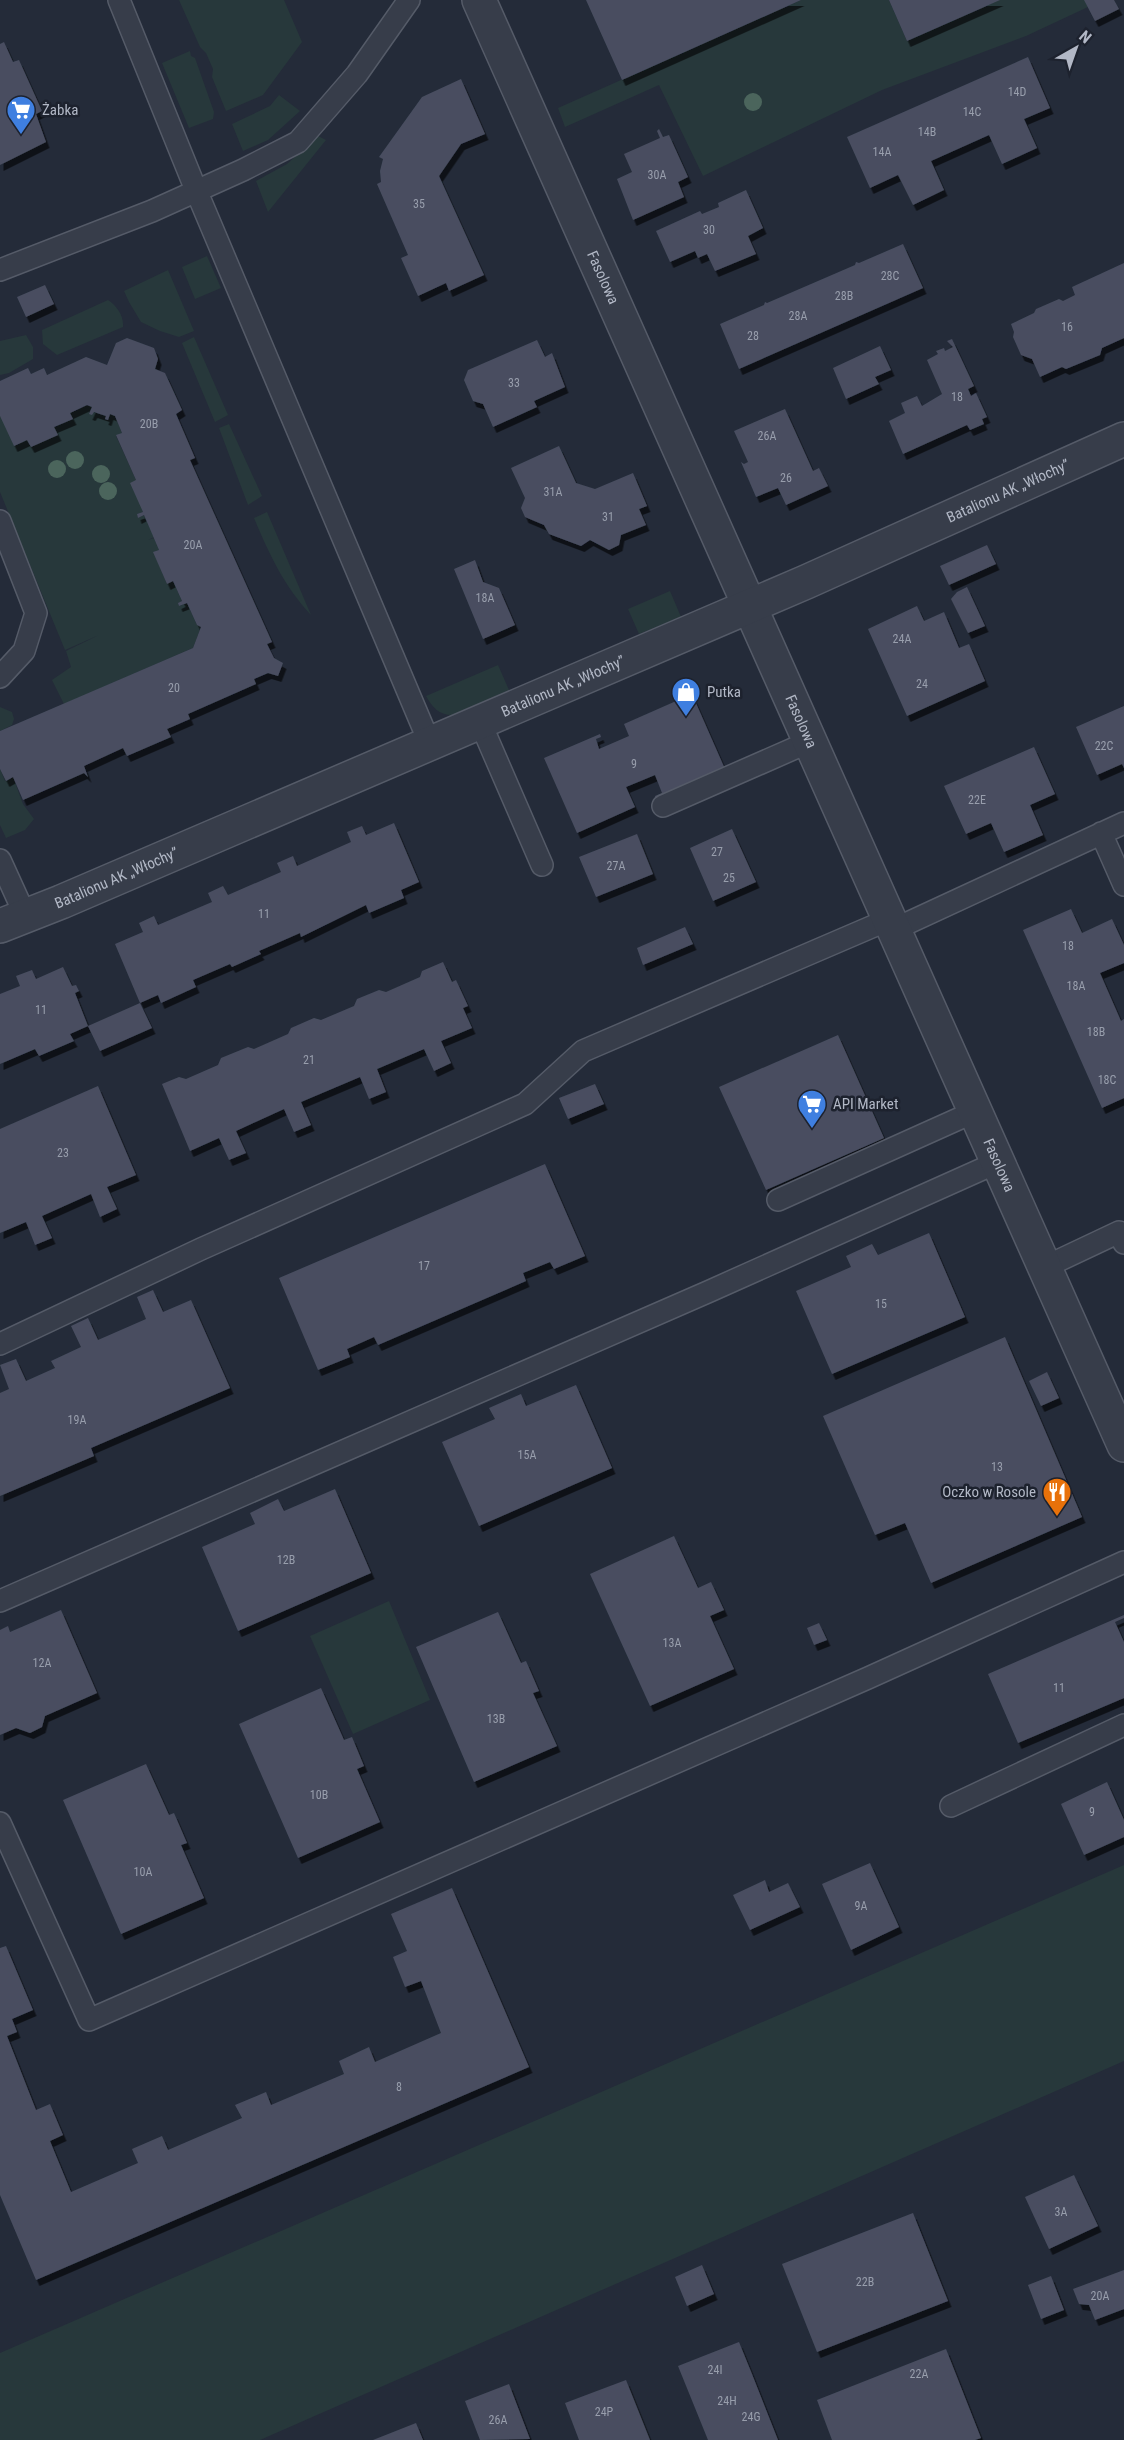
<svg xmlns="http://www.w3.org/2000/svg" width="1124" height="2440" font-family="'Roboto Condensed',sans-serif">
<defs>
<filter id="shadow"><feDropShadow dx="3.5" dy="6" stdDeviation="0" flood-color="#0009"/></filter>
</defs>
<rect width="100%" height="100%" fill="#242b39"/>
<path fill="#27383b" d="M179 0H284L302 42 263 95 226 111 212 77 213 69 206 53 200 47Z
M801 0H889L907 41 999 0H1085L1088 7 1026 36 882 90 703 176 659 85 565 127 558 108Z
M190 51 191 56 195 58 214 112 213 119 189 128 162 63Z
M279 95 300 111 268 140 243 151 232 124 270 106Z
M318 136 326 140 268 212 256 181 287 164Z
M207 256 221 288 195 299 182 267Z
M168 270 194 331 179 337 160 331 141 322 129 302 124 291Z
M108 300C117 306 124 316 123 327L57 355 43 344 42 330Z
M26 335 33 347V359L9 373 0 375V341Z
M194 337 228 415 215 422 182 343Z
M87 405 92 407 89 413 94 412 106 416 105 419 108 420 110 414 115 416 122 433 116 436 136 480 143 512 137 514 138 518 144 515 154 537 148 540 154 538 159 550 154 552 167 584 173 581 182 601 178 603 179 606 187 603 197 625 201 627 193 648 64 704 52 680 71 667 66 651 99 635 65 650 0 492V416L27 440 31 447 57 435 54 427 72 419 70 413Z
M229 424 262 496 248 505 219 428Z
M267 512 311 615C284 586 269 554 254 518Z
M670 591 681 617 639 634 628 609Z
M498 665 509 690 452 715C439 715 432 707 426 696Z
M0 707 12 712 14 719 12 725 0 731Z
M0 769 5 781 13 777 23 804 34 819 25 830 6 838 0 825Z
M389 1601 430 1700 353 1734 310 1636Z
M1124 1865V2061L260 2440H0V2353Z"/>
<path fill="#484e60" filter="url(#shadow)" d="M586 0H801L622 80Z
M889 0H1000L907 41Z
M1084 0H1114L1119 9 1095 21Z
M4 42 13 62 19 60 42 111 36 114 46 142 0 165V44Z
M1028 57 1050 108 1024 119 1037 148 1002 164 989 135 931 161 944 190 913 205 898 175 870 188 847 137Z
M461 79 485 134 461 144 439 176 484 275 449 291 446 283 418 296 401 258 408 255 377 184 381 182 380 171 383 159 379 157 422 97Z
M659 129 663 137 669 135 688 177 678 182 684 197 633 220 617 179 632 172 624 154 660 138 657 131Z
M746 190 763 228 748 236 756 254 715 271 707 254 698 258 695 251 670 262 656 231 700 211 702 214 719 207 718 203Z
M903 244 923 288 739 369 720 324 764 305 765 302 767 303 855 265 856 262 859 263Z
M1124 263V338L1102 348 1100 355 1066 369 1062 367 1040 377 1032 359 1021 355 1013 337 1014 332 1011 324 1034 313 1036 309 1059 299 1063 301 1075 295 1072 287Z
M45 285 54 304 26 317 17 297Z
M127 338 154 348 158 359 155 369 165 373 182 410 176 414 195 458 190 460 272 642 267 644 274 658 283 663 278 676 268 673 254 679 256 684 188 714 190 719 167 729 171 737 127 756 123 748 84 766 88 777 84 773 23 800 13 777 6 781 0 769V731L193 648 201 627 197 625 187 603 179 606 178 603 182 601 173 581 167 584 153 552 159 550 144 515 138 518 137 514 143 512 130 483 136 480 116 435 122 433 115 416 110 414 108 420 105 419 106 416 94 412 92 415 89 414 92 407 87 405 70 413 73 419 54 427 58 435 31 447 27 440 14 446 0 416V381L28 368 31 374 44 368 47 375 86 357 107 365 116 343Z
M952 339 974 386 968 389 971 396 976 393 987 417 982 419 984 424 970 430 967 425 903 454 889 421 905 413 901 403 917 396 922 406 942 394 927 360 938 354 936 351 944 348 945 351 953 347 947 341Z
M537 340 545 357 552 353 565 387 534 401 537 407 493 427 483 404 473 401 464 380 468 370Z
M880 346 891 370 875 377 879 384 846 399 833 368Z
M785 409 813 471 819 468 828 486 786 505 778 488 756 497 741 462 744 464 748 462 734 431Z
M559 446 576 483 595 489 633 473 647 506 639 509 646 525 621 535 619 545 609 550 590 540 581 546 549 534 544 525 525 517 521 508 525 498 511 468Z
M987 545 996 564 949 585 940 566Z
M475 560 483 582 499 588 515 625 483 639 454 569Z
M967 587 985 626 968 633 951 599 957 592Z
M917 606 924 621 944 612 959 648 969 644 985 681 907 716 868 629Z
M692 694 725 769 656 799 655 796 662 793 655 775 626 787 635 807 577 833 544 758 600 734 601 737 596 739 599 749 629 736 624 724Z
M1124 706V768L1122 764 1097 775 1076 727Z
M1034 747 1055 794 1030 805 1043 835 1004 852 991 823 966 834 944 786Z
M394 823 419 882 401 890 404 898 369 913 366 905 301 937 300 933 259 951 261 954 232 967 230 964 193 980 196 987 161 1003 158 995 140 1003 115 944 143 932 139 923 154 916 158 925 212 902 208 893 223 886 228 895 281 872 277 863 293 856 297 866 351 842 347 832 362 826 366 835Z
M732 829 756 882 713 901 690 848Z
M637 834 653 874 596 897 579 857Z
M1071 909 1082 933 1112 919 1124 945V963L1100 973 1121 1021 1124 1019V1098L1102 1108 1023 930Z
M685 927 693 944 643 965 637 948Z
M443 962 452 982 456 980 468 1006 463 1008 472 1028 441 1041 451 1063 434 1071 424 1049 377 1069 386 1092 369 1099 360 1077 301 1102 311 1125 294 1132 284 1109 236 1131 246 1153 229 1160 219 1138 190 1151 162 1084 179 1077 186 1079 218 1065 221 1058 248 1047 254 1049 288 1034 291 1028 314 1018 321 1020 354 1006 357 999 379 990 386 992 420 977 422 971Z
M63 967 72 986 76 985 79 991 75 993 88 1026 70 1034 74 1041 39 1056 35 1049 0 1064V994L20 986 16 976 32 970 36 979Z
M140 1003 152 1028 100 1051 88 1026Z
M838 1035 884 1138 766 1190 719 1087Z
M595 1084 604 1104 568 1119 559 1098Z
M98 1086 136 1175 107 1187 117 1209 100 1217 91 1194 42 1216 52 1238 35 1245 26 1222 0 1233V1129Z
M545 1164 585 1256 554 1269 550 1262 523 1273 526 1281 378 1345 374 1337 347 1349 350 1357 318 1370 279 1278Z
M929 1233 965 1317 832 1374 796 1291 851 1267 846 1256 872 1244 878 1255Z
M153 1290 163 1312 191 1300 230 1388 91 1448 94 1456 0 1496V1393L9 1389 0 1365 16 1359 26 1381 55 1368 51 1361 81 1347 71 1326 88 1318 98 1340 146 1319 137 1297Z
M1005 1337 1082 1517 931 1583 905 1523 875 1535 823 1416Z
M1047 1372 1059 1398 1041 1406 1029 1381Z
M576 1385 612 1468 479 1526 442 1442 495 1419 489 1408 521 1394 526 1406Z
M335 1489 371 1573 238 1631 202 1547 255 1524 250 1513 278 1499 284 1511Z
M674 1536 698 1588 711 1582 724 1610 710 1616 734 1669 650 1706 590 1574Z
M61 1610 97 1693 45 1716 42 1727 30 1733 16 1728 0 1735V1630L8 1626 10 1632Z
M498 1612 521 1663 526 1661 539 1691 533 1693 557 1746 474 1782 416 1647Z
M1124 1615V1618L1115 1622 1124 1642V1698L1018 1743 988 1674Z
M819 1623 827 1640 814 1645 807 1628Z
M321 1688 344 1740 352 1737 364 1766 357 1769 380 1822 298 1858 239 1724Z
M146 1764 169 1815 174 1813 187 1843 181 1845 204 1898 121 1934 63 1800Z
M1107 1782 1124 1820V1837L1084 1855 1061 1804Z
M870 1863 899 1927 851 1950 822 1884Z
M765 1880 769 1892 788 1883 800 1907 750 1930 733 1895Z
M452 1888 529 2067 36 2280 0 2195V1948L6 1946 33 2010 12 2019 17 2032 7 2036 36 2110 50 2104 63 2135 50 2141 71 2192 138 2163 132 2149 162 2136 168 2150 242 2118 235 2105 266 2092 271 2105 344 2074 339 2061 369 2047 375 2062 441 2033 421 1981 405 1987 393 1957 407 1951 391 1914Z
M1074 2175 1098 2226 1049 2249 1025 2197Z
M913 2213 948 2301 817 2352 782 2264Z
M702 2265 714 2294 687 2306 675 2277Z
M1124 2270V2309L1095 2320 1089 2305 1079 2304 1073 2289Z
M1051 2276 1064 2310 1041 2319 1028 2285Z
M739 2342 752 2374 778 2440H708L678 2366Z
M946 2349 981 2438 975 2440H832L817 2400Z
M626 2380 650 2440H579L565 2403Z
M509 2384 530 2439 480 2440 465 2401Z
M416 2423 423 2440H373Z"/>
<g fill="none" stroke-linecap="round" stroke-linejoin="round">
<g stroke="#555b68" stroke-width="24">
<path id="service" d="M119 0 196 190 430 744
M0 270 152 211 243 170 298 142 357 74 409 0
M0 521 36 613 24 651 0 677
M480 722 542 865
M663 806 811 741
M1101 833 1124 885
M0 860 25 915
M895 929 1124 823
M778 1200 976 1111
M1045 1267 1119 1232 1124 1243
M0 1344 201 1249 525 1104 583 1051 890 919
M0 1601 710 1291 998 1162
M951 1806 1124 1725
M0 1823 89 2020 868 1678 1124 1562"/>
</g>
<g stroke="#555b68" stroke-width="36">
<g id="minor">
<path id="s1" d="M479 0 1124 1445"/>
<path id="s2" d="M0 926 61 902 806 582 1124 439"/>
</g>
</g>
<use href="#service" stroke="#373d4a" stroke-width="21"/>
<use href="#minor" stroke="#373d4a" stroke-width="33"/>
</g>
<g fill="#4b655c">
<circle cx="753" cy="102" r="9"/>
<circle cx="75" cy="460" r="9"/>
<circle cx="57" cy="469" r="9"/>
<circle cx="101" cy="474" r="9"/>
<circle cx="108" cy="491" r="9"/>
</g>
<defs>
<g id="supermarket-pin" transform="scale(1.5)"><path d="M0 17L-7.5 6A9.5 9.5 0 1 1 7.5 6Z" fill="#3f7fe0" stroke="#1d222e"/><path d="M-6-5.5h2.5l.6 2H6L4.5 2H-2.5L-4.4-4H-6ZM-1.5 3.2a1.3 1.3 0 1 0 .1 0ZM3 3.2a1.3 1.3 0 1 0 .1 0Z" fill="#fff"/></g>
<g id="shop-pin" transform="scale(1.5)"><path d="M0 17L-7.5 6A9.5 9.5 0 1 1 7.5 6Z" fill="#3f7fe0" stroke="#1d222e"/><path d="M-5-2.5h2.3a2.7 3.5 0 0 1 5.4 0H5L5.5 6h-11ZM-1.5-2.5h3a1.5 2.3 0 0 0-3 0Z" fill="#fff"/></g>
<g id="restaurant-pin" transform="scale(1.5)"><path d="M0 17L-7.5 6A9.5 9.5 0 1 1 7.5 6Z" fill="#e8710a" stroke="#1d222e"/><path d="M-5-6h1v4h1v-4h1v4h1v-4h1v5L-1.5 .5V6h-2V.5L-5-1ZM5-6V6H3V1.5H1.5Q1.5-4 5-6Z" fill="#fff"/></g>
</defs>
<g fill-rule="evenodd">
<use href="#supermarket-pin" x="21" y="110"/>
<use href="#shop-pin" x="686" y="692"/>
<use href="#supermarket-pin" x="812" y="1104"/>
<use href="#restaurant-pin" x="1057" y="1492"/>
</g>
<g text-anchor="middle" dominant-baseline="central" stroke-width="5" stroke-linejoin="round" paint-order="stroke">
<g font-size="12" fill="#989eac">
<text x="1017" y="92">14D</text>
<text x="972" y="112">14C</text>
<text x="927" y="132">14B</text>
<text x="882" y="152">14A</text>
<text x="657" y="175">30A</text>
<text x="419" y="204">35</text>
<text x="709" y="230">30</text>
<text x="890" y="276">28C</text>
<text x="844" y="296">28B</text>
<text x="798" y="316">28A</text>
<text x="1067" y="327">16</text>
<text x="753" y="336">28</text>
<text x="514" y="383">33</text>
<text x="957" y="397">18</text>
<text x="149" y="424">20B</text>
<text x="767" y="436">26A</text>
<text x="786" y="478">26</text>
<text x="553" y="492">31A</text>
<text x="608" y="517">31</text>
<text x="193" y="545">20A</text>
<text x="485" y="598">18A</text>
<text x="902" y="639">24A</text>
<text x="922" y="684">24</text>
<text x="174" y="688">20</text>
<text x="1104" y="746">22C</text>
<text x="634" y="764">9</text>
<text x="977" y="800">22E</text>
<text x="717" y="852">27</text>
<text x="616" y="866">27A</text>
<text x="729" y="878">25</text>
<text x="264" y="914">11</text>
<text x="1068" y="946">18</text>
<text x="1076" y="986">18A</text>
<text x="41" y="1010">11</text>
<text x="1096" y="1032">18B</text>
<text x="309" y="1060">21</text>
<text x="1107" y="1080">18C</text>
<text x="63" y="1153">23</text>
<text x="424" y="1266">17</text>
<text x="881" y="1304">15</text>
<text x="77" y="1420">19A</text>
<text x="527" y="1455">15A</text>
<text x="997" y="1467">13</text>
<text x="286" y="1560">12B</text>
<text x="672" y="1643">13A</text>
<text x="42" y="1663">12A</text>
<text x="1059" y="1688">11</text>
<text x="496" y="1719">13B</text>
<text x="319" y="1795">10B</text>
<text x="1092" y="1812">9</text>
<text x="143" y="1872">10A</text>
<text x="861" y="1906">9A</text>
<text x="399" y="2087">8</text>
<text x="1061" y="2212">3A</text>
<text x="865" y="2282">22B</text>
<text x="1100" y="2296">20A</text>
<text x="715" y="2370">24I</text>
<text x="919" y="2374">22A</text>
<text x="727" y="2401">24H</text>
<text x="604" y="2412">24P</text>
<text x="751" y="2417">24G</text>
<text x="498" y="2420">26A</text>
</g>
<g font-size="15" fill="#b2b8c6" stroke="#1d222e" text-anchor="start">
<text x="42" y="110">Żabka</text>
<text x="707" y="692">Putka</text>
<text x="833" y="1104">API Market</text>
<text x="1036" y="1492" text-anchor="end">Oczko w Rosole</text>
</g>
<g font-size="15" fill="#b2b8c6" stroke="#1d222e">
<text stroke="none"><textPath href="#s1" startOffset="304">Fasolowa</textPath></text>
<text stroke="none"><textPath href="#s2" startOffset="1098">Batalionu AK „Włochy”</textPath></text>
<text stroke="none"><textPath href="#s2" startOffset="612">Batalionu AK „Włochy”</textPath></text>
<text stroke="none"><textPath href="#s1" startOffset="790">Fasolowa</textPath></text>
<text stroke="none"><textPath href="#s2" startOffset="126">Batalionu AK „Włochy”</textPath></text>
<text stroke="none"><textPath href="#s1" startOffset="1276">Fasolowa</textPath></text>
</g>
</g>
<g transform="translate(1076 48) rotate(40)" stroke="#1d222e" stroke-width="4.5" paint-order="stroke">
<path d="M0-4.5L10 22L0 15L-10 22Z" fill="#b2b8c6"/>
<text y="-9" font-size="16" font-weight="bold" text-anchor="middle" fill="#b2b8c6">N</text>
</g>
</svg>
